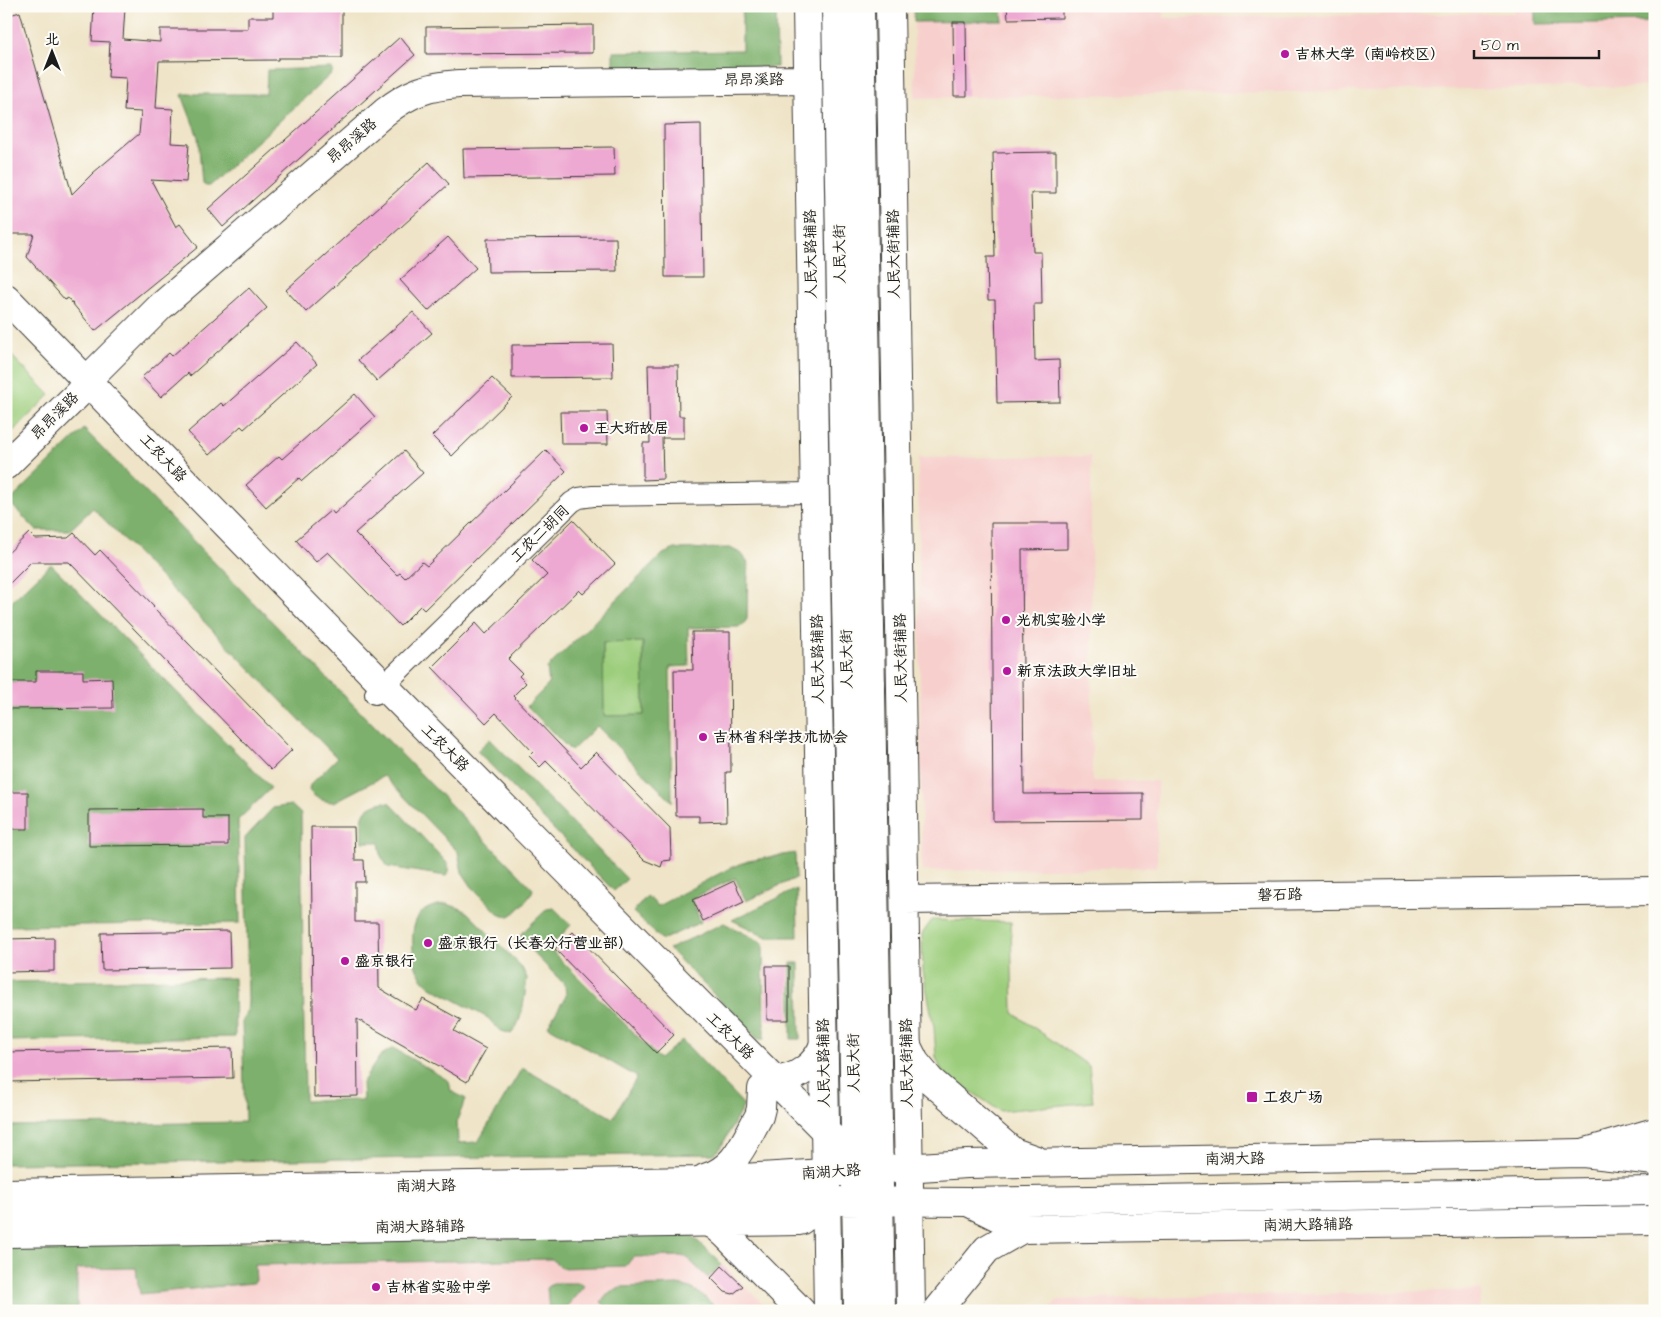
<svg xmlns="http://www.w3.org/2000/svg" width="1661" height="1317" font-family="'Architects Daughter','LXGW WenKai TC',sans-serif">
<rect width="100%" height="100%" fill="#fdfcf7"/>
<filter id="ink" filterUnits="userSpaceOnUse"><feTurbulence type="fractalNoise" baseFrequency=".02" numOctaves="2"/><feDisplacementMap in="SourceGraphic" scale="10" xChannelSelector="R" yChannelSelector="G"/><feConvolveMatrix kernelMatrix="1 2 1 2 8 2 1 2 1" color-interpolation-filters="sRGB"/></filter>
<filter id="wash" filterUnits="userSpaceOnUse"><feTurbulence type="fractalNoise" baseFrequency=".0096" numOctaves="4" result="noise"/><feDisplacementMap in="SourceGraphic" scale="20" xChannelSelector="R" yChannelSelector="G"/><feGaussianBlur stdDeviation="1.12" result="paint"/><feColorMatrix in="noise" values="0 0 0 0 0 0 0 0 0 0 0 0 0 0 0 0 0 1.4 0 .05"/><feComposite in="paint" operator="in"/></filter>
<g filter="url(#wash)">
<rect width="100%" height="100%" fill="#efe4c7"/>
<path fill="#f7d0cd" d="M914 6H1163L1164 18 1514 13V6H1655V86L915 98Z
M1091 456 1092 781H1157V867L922 871 918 458Z
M691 1235 771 1311H6V1246Z
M1481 1290 1480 1311H1047L1058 1300Z"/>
<path fill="#9ccd7c" stroke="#5c744c" d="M6 350 50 395 6 438Z
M603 642H643L644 715 604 716Z
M932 920 1011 922 1013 1013 1089 1066 1093 1102 1000 1111 942 1072 936 1057 934 1027 923 971 922 934Z"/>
<path fill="#7db06c" stroke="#4c6644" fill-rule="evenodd" d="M742 6H776L777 67 613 69V52L742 50Z
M914 6H1001L1003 21 914 22Z
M1535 6H1655V22L1535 24Z
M332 68V73L209 186H205L202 183 198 137 182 95 184 94H266L267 70Z
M84 429 533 889C532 896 516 914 509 916 506 917 504 916 500 915L472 887 462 872 458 852 384 776 334 802C324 802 314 798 309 790L310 785 337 758 93 508 70 530H36L9 502Z
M730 548 742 554 748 563 747 619 742 626 738 627 688 628 689 666 670 667 672 802 597 726 571 751 527 706 549 684 547 668 663 554 675 549ZM643 642 644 715 604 716 603 643Z
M51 564 271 788 238 820 240 923 6 926V607Z
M490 739 627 879 614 891 477 751Z
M384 802 390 803 447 863C450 869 450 872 446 876L388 867 381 856 379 842H362C362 820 358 807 384 802Z
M291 805 301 814 305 1101 363 1100 362 1083 380 1056 393 1048 449 1081 451 1091 466 1099 457 1120 458 1143 478 1142 522 1068 613 1118 637 1077 548 1026 566 996 565 985 521 940V934L547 909 554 908 571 925 549 948 660 1059 682 1040 744 1105 720 1149 714 1154 6 1164V1126L245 1122 242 1020 247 1012 248 1001 245 838 273 808Z
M795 853 796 878 746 901 735 878 691 899 701 922 662 940 633 912 647 896 658 906 730 868 748 861Z
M797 889 798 937H767L732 920Z
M447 904 462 909 468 913 521 966 527 978C525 993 523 1023 511 1034L499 1030 488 1018 431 987C418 977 414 966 413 950 411 923 416 906 447 904Z
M724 923 763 943 764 1039H758L669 949Z
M791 963H799L800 1039H791Z
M234 978 235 1037 6 1041V982Z
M691 1235 722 1264 708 1278 685 1256 633 1257 626 1266 561 1268 552 1259 255 1265 256 1281 253 1283 140 1294 138 1284 136 1268 77 1269V1311H6V1246Z
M553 1283H580L583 1284 584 1286 563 1311H549L547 1288Z
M677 1285C697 1287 705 1297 719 1311H610L601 1302 610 1292 620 1287Z"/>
<g id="blocks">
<path fill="#eea9d2" d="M94 6 125 8 123 39 160 42V29H248V17H273V6H342V58H278V60L159 61 156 108 173 109 171 143 189 144 186 182 151 180 176 227 180 224 198 247 95 331 68 298 65 300 27 257 34 234H6V16L20 12 72 194 93 173 139 134 141 112 124 111 126 78 108 77 110 42 92 41Z
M1007 6H1062V18L1008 19Z
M953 22H966L967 96H954Z
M593 25V53L426 54V27Z
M400 37 415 55 223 227 208 209Z
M701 124 703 277H665L664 125Z
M614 147 615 176 464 178 463 149Z
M1056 152V193H1031L1033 252H1041L1042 304H1034L1035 361 1059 360 1060 402 997 403 995 300H988L987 257H995L993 153Z
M429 162 449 184 306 312 286 290Z
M448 237 476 268 428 311 400 280Z
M616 238 617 271 488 272 487 239Z
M249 288 267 308 190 376 188 373 161 397 142 377 169 353 172 356Z
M413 312 432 333 377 381 358 360Z
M297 342 317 364 244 429 241 426 209 455 188 432 221 403 224 406Z
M612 344 613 377 512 378V345Z
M648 365H678L679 416H684V438H662L663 479 643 480V443H650Z
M492 378 512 397 452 456 432 436Z
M355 394 375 417 302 481 299 478 266 507 246 485 279 456 282 459Z
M560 412H607L608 444H561Z
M546 450 566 471 424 610 420 606 400 626 328 552 316 562 296 540 331 510 334 514 404 451 423 473 355 533 397 575 400 573 405 578 422 562 427 566Z
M573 520 615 564 583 594 579 590 508 659 522 673 519 676 526 683 513 696 581 767 596 752 670 828 671 860 663 861 661 867 644 860 546 761 540 767 529 756 533 752 496 713 486 723 432 667 476 623 486 634 547 575 532 560Z
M991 523H1067V549L1022 550 1024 794 1143 793V820L993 821Z
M29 533 35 539 68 538 74 533 95 555 100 550 154 606 153 607 292 750 271 770 69 562H31L6 587V555Z
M692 632H730L731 772H726L727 821 699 822V816H676L674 670H693Z
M36 671H83V679L112 678 113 708 6 709V682H36Z
M6 792H28V829H6Z
M203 809V818H228V845L89 846V810Z
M311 827H354L355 860H364L365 882H355V922H378L379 988 416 1010 423 999 461 1020 454 1031 486 1049 467 1082 357 1019 358 1096 314 1097Z
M734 881 744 902 703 921 693 900Z
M229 931 230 968 102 970 101 933Z
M573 932 674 1035 656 1053 555 949Z
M54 938V971L6 972V939Z
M766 966H789V1020H767Z
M232 1048 233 1078 6 1082V1052Z
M722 1266 743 1286 733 1294 725 1292 711 1278Z"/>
</g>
</g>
<g filter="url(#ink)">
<use href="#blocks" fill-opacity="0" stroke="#3c3a36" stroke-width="1"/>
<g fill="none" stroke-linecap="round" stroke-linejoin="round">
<g stroke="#3c3a36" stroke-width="22">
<path id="street" d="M375 694 572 502 579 498 593 496 815 493"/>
</g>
<g stroke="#3c3a36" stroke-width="30">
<path id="secondary" d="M807 6 828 1311
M890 6 911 1311
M6 465 79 393 87 380 160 307 385 112C409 93 428 86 459 84L808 80
M905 900 1655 891
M1583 1153 1655 1132
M968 1202 1022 1229 1655 1220
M709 1223 716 1226 725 1234 801 1311
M6 1233 800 1221 827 1201
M937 1311 987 1249 1022 1229"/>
</g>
<g stroke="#3c3a36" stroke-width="30">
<path id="primary" d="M836 6 858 1311
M860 6 881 1311
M6 298 384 686 856 1162 861 1170
M907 1046 915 1062 930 1080 1013 1152 1036 1160
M773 1080C796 1081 817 1064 824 1044
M705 1178C736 1169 744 1142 759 1116L761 1108 762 1089
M6 1193 696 1181 967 1164 1583 1153 1655 1161
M6 1213 697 1200 968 1202 1655 1191"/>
</g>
<use href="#street" stroke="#fff" stroke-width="20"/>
<use href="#secondary" stroke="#fff" stroke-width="28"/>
<use href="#primary" stroke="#fff" stroke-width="28"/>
</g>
</g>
<g fill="#b5179e" stroke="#fdfcf7" stroke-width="2">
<circle cx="1285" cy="54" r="5"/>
<circle cx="584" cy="428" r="5"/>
<circle cx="1006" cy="620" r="5"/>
<circle cx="1007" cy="671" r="5"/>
<circle cx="703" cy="737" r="5"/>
<circle cx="428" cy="943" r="5"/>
<circle cx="345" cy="961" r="5"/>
<rect x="1246" y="1091" width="12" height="12" rx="2.5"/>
<circle cx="376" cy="1287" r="5"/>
</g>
<g text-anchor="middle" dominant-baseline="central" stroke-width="4" stroke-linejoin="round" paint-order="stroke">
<g font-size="15" font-weight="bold" fill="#1c1c1c" stroke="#fdfcf7" text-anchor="start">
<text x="1295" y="54">吉林大学（南岭校区）</text>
<text x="594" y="428">王大珩故居</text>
<text x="1016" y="620">光机实验小学</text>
<text x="1017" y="671">新京法政大学旧址</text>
<text x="713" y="737">吉林省科学技术协会</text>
<text x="438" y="943">盛京银行（长春分行营业部）</text>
<text x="355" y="961">盛京银行</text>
<text x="1263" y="1097">工农广场</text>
<text x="386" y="1287">吉林省实验中学</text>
</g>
<g font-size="15" fill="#1c1c1c" stroke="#fdfcf7">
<text transform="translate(754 80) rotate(-1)">昂昂溪路</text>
<text transform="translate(352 141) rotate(-41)">昂昂溪路</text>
<text transform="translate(811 254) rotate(-91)">人民大路辅路</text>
<text transform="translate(840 254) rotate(-91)">人民大街</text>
<text transform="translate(894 254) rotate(-91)">人民大街辅路</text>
<text transform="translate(55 416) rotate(-45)">昂昂溪路</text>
<text transform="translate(163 458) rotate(46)">工农大路</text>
<text transform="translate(540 534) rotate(-44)">工农二胡同</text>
<text transform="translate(901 658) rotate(-91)">人民大街辅路</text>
<text transform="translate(818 659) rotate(-91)">人民大路辅路</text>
<text transform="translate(847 659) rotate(-91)">人民大街</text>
<text transform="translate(445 748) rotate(45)">工农大路</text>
<text transform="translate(1280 895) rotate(-1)">磐石路</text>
<text transform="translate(730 1036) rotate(45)">工农大路</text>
<text transform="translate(824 1063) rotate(-91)">人民大路辅路</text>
<text transform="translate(854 1063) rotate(-91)">人民大街</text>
<text transform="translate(907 1063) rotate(-91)">人民大街辅路</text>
<text transform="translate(1235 1159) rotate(-1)">南湖大路</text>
<text transform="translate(831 1172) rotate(-4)">南湖大路</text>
<text transform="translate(426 1186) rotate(-1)">南湖大路</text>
<text transform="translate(1308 1225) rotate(-1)">南湖大路辅路</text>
<text transform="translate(420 1227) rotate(-1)">南湖大路辅路</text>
</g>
</g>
<rect width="1661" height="1317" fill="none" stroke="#fdfcf7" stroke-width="25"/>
<g transform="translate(52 52)" stroke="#fdfcf7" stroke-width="4" paint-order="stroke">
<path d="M0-4L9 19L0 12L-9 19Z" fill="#1c1c1c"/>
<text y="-8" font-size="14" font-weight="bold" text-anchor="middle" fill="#1c1c1c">北</text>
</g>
<path d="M1474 50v8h125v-8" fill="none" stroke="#1c1c1c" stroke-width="2.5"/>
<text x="1481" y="50" font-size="15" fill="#1c1c1c" stroke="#fdfcf7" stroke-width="4" paint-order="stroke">50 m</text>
</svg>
